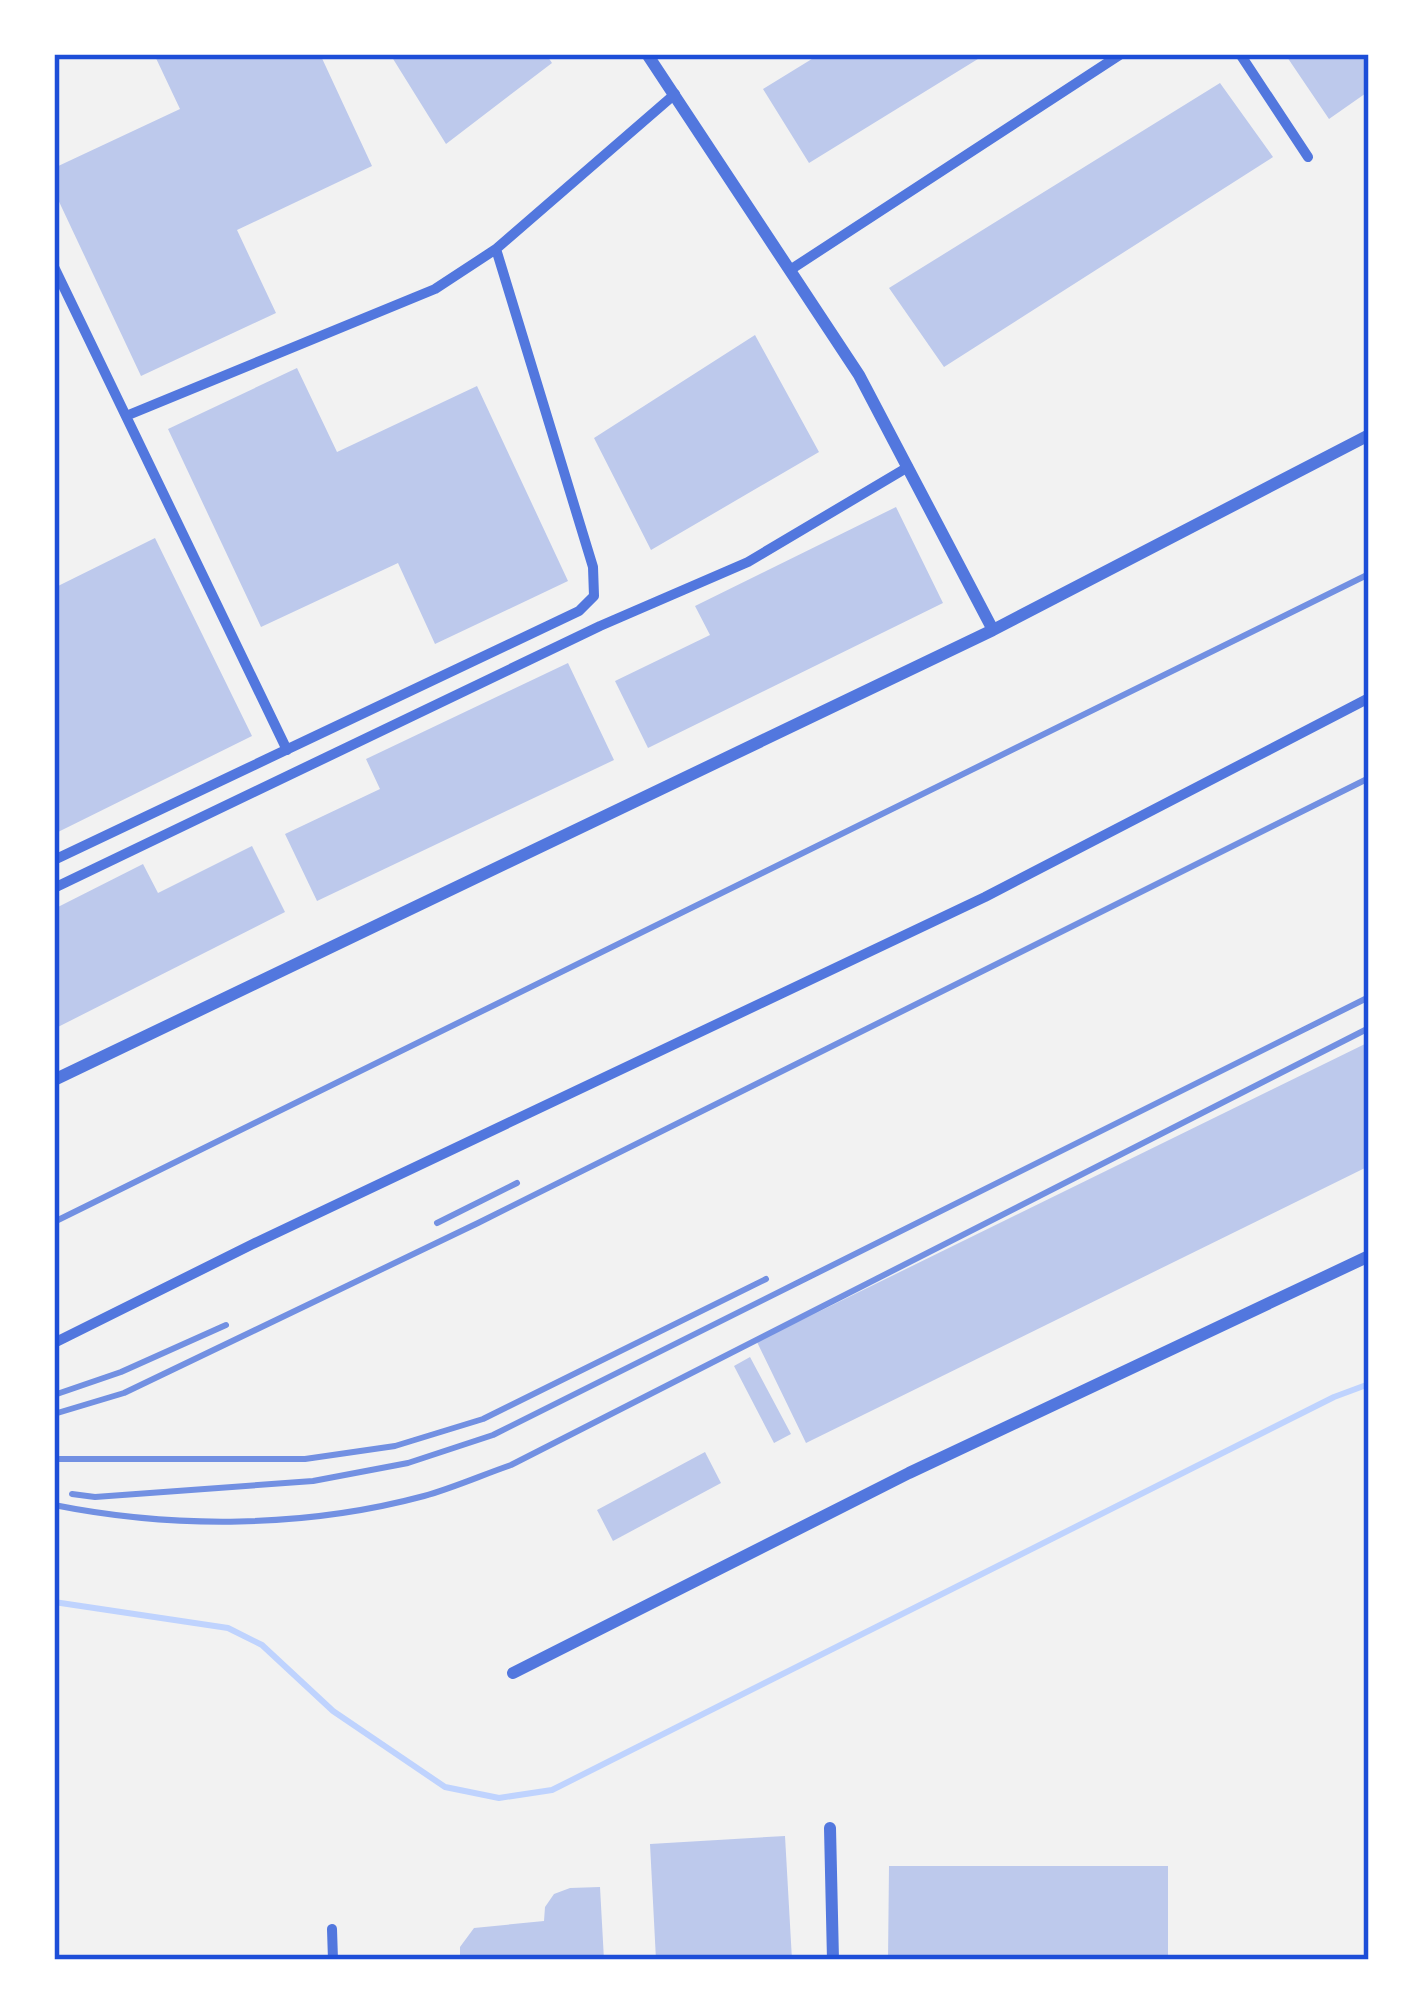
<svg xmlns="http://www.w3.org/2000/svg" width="1423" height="2014" font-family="Signika,sans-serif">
<rect width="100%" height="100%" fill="#f2f2f2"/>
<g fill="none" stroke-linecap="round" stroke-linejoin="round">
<path stroke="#bfd3fe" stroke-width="6" d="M54 1602 228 1628 262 1645 333 1711 445 1787 499 1798 552 1790 1334 1397 1369 1384"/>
</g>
<path fill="#bdc9ec" d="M154 54H320L372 166 237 230 276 313 141 376 54 191V168L180 109Z
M390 54H546L552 63 446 144Z
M820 54H986L809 163 763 89Z
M1285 54H1369V91L1329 119Z
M1220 83 1273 157 944 367 889 288Z
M755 335 819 452 651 550 594 438Z
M297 368 337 452 477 386 568 581 435 644 398 563 261 627 168 429Z
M896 507 943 603 648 748 615 681 710 635 695 606Z
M155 538 252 736 54 834V588Z
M568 663 614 760 317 901 285 834 380 789 366 759Z
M252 846 285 912 54 1029V909L143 864 158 893Z
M1369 1042V1166L806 1443 757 1342Z
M750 1357 791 1434 774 1443 734 1366Z
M705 1452 721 1483 613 1541 597 1510Z
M785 1836 792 1960H656L650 1844Z
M889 1866H1168V1960H888Z
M600 1887 604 1960H460V1947L474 1928 544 1921 545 1907 554 1894 570 1888Z"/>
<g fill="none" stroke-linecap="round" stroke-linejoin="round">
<path stroke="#5277de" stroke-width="10" d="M1240 54 1308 157
M54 267 287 750
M790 270 1121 54
M126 416 435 289 496 249
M54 860 579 611 594 596 593 567 496 249 675 94
M54 888 600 626 748 562 908 467
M54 1343 255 1243 985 897 1369 698
M332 1929 333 1960"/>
<path stroke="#5277de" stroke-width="12" d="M647 54 859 375 993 630
M54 1080 993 630 1369 435
M513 1673 909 1473 1369 1256
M830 1828 833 1960"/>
<path stroke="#7290e2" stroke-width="6" d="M54 1222 1369 574
M437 1223 517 1183
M54 1395 121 1372 226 1325
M54 1414 124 1393 478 1223 1369 778
M54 1459H305L395 1446 483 1419 766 1279
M72 1494 95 1497 313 1481 408 1463 493 1435 1369 997
M54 1505C174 1529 305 1528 424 1496 453 1488 482 1475 511 1465L1369 1028"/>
</g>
<rect width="1423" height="2014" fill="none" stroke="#ffffff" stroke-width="114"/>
<rect x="57" y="57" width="1309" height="1900" fill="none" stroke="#1d4ed8" stroke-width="4.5"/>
</svg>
